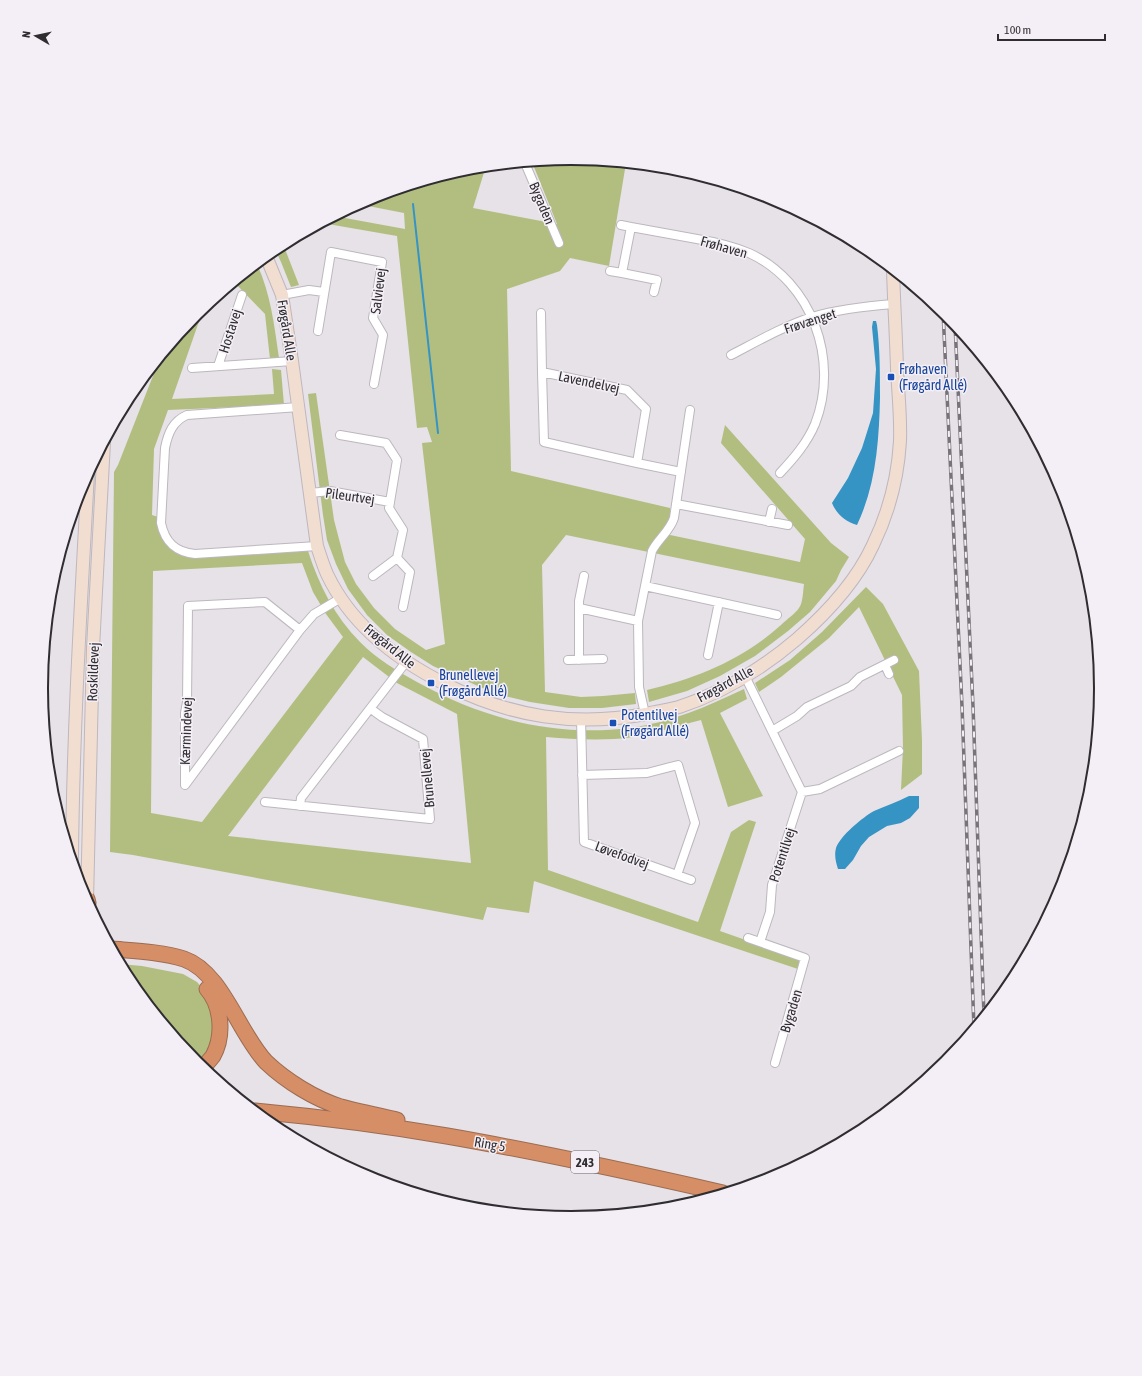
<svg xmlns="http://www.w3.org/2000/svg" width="1142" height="1376" font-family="'Asap Condensed',sans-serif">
<rect width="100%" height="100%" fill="#e7e1e8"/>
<path fill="#b2be7f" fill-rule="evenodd" d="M571 158 626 163 609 266 570 258 560 271 507 289 511 471 670 508V535L800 562 805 539 721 443 725 425 831 543 849 557 841 570 836 581 810 612 788 631 755 656 720 676 687 691 649 702 647 690C697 678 742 660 781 625 787 619 795 614 799 608 803 603 803 591 804 584L566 535 542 565 545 692 581 697 603 696 635 693 636 704 602 708H569L530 702 496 694 433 666 411 652 387 635 367 615 348 589 336 564 327 540 323 515 308 394 316 393 334 520 345 562 356 584 374 608 395 629 426 650 445 644 422 443 432 442 427 427 417 428 397 236 322 223 334 216 405 229 404 213 358 204 368 198 412 185 418 186 421 182 468 168 486 166 473 208 557 224 532 162Z
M283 244 299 285 291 287 281 262 275 249Z
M257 264C271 295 274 324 279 358L270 359 265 314 234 282Z
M204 307 172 399 274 394 272 369 281 370 284 405 168 410 154 449 152 515 158 517 159 531 187 557 197 558 308 551C319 585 335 617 360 642 377 659 397 671 417 682 483 719 554 737 630 728 672 722 706 707 744 689L747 699 720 713 763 796 728 807 701 720C673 727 643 738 614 739 591 740 568 739 546 737L548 870 698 922 731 832 749 820 756 822 720 931 800 959 798 969 534 881 529 913 487 907 483 920 133 855 110 852 114 472 118 465 160 358 196 313ZM302 563 313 592 326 614 343 637 202 822 151 813 153 571ZM363 657 397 683 457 714 471 863 228 836Z
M866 587 883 604 919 671 922 741V774L901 790 903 748 902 695 859 607 829 638 781 677 759 692 755 683 790 660 822 632Z
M120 964 142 966 183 974 197 982 207 994 216 1024 209 1051 199 1065 130 982Z"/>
<path fill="#3594c3" d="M873 321H876L877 325C880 349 880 374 880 398 879 441 876 485 857 525 845 521 837 515 832 503L848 478 862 448 873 413 876 369 872 327Z
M909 796H919V808L910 818 901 823 887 826 869 837 861 846 853 860 845 869H838C836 863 834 855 836 848 840 836 863 817 874 811 885 806 897 802 909 796Z"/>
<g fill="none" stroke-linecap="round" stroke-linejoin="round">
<path stroke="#3594c3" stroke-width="2" d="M413 204 438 433"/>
<g stroke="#bdb7be" stroke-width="10">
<path id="street" d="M525 163 559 243
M621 225 631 227
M610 271 622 273
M654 292 657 280 622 273 631 227C653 231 675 235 697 239 715 242 732 246 749 253 812 282 840 360 815 424 807 443 794 458 780 473
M282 295 309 290 324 292
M541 313 542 372 627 390 646 409 637 463 681 472
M318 331 331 252 382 262 373 318 383 335 374 384
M731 355C758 341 784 326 812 317 839 309 867 306 894 304
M218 366 242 295
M192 368 292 361
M542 372 544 442 637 463
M299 407 187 415C173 421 168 433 165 448L161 523C165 542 175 552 195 554L317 546
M310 493 330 491 390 502 397 460 386 443 340 435
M676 504 788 525
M769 522 772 509
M397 558 410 572 403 607
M373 576 397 558 403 530 389 508 390 502
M645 586 777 615
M579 608 638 621
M300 630 265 602 188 606 187 702 185 713V785L300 630 314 614 341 598
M708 655 719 602
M568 660 603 659
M579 660V601L584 576
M885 665 889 674
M745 676 802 792 772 885 770 912 760 942
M645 714 639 687 638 621 652 551C658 539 670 531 674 518L690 410
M581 719 584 842 691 880
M772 731 797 716 807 707 851 686 860 677 894 660
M582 775 647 773 678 765 695 823 677 875
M802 792 820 789 899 751
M265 802 430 819 423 739 382 717 371 709
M300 806 301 798 406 662
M748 938 805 958 775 1063"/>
</g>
<g stroke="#bdb7be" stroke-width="14">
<path id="secondary" d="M266 256 282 295 292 361 317 546C320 555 323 565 327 574 351 625 397 660 447 685 512 717 574 727 646 714 657 711 669 710 679 707 722 693 763 668 797 639 828 612 856 582 873 545 889 512 898 477 900 441 901 417 898 392 897 368 896 335 894 303 893 270
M72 860C73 731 81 602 88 473
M87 901 93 648 104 442"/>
</g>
<g stroke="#9b6c52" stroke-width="17">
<path id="highway" d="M87 899 88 903
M112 949C136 951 162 952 184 959 222 972 239 1034 266 1062 286 1081 315 1099 341 1107 360 1112 379 1116 397 1120
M203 1068C206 1064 210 1060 213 1056 224 1036 222 1006 207 989
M255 1111C319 1117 383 1125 447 1136 539 1152 631 1172 723 1193"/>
</g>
<use href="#street" stroke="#fff" stroke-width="8"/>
<use href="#secondary" stroke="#f2ddd1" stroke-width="12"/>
<use href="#highway" stroke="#d58e65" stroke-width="15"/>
<g stroke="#777378" stroke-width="3.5">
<path id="rail" d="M943 311 962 706 974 1028
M955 324 973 706 984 1016"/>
</g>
<use href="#rail" stroke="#f4eff6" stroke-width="2" stroke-dasharray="6" stroke-linecap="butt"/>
</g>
<g fill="#1a4fb4" stroke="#f4eff6" stroke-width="1.5">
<rect x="887" y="373" width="8" height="8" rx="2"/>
<rect x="427" y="679" width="8" height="8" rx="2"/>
<rect x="609" y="719" width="8" height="8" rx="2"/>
</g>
<g text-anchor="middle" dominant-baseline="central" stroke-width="3" stroke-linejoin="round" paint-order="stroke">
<rect fill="#f4eff6" stroke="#6a676b" stroke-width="1" x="571" y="1151" width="28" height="22" rx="3"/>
<g font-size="13" font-weight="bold" fill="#2f2d30">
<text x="585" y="1162">243</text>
</g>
<g font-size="14" fill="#2f2d30" stroke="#f4eff6">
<text transform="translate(542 203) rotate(67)">Bygaden</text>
<text transform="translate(724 247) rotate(16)">Frøhaven</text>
<text transform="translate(378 291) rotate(-83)">Salvievej</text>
<text transform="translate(810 321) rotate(-18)">Frøvænget</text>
<text transform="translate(287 330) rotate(81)">Frøgård Alle</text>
<text transform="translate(230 331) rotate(-72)">Hostavej</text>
<text transform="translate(589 382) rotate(12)">Lavendelvej</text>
<text transform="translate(350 496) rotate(8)">Pileurtvej</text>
<text transform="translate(390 646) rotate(39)">Frøgård Alle</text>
<text transform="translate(93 672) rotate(-88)">Roskildevej</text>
<text transform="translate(725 684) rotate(-28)">Frøgård Alle</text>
<text transform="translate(186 731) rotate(-88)">Kærmindevej</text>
<text transform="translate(427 778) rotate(-95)">Brunellevej</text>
<text transform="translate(622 855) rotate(20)">Løvefodvej</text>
<text transform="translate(782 855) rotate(-72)">Potentilvej</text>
<text transform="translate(791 1011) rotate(-73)">Bygaden</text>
<text transform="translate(490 1144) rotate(10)">Ring 5</text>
</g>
<g font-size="14" fill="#164399" stroke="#f4eff6" text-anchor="start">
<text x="899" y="369">Frøhaven<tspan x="899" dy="16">(Frøgård Allé)</tspan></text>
<text x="439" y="675">Brunellevej<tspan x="439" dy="16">(Frøgård Allé)</tspan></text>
<text x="621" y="715">Potentilvej<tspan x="621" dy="16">(Frøgård Allé)</tspan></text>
</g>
</g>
<path d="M0 0H1142V1376H0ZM48 688a523 523 0 1 1 1046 0a523 523 0 1 1-1046 0Z" fill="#f4eff6" fill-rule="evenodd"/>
<path fill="none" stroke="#2f2d30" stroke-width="2" d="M48 688a523 523 0 1 1 1046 0a523 523 0 1 1-1046 0Z"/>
<g transform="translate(36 36) rotate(279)" stroke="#f4eff6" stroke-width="3" paint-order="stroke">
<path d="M0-3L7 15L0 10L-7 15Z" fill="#2f2d30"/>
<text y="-6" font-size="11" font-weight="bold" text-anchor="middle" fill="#2f2d30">N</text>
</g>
<path d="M998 34v6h107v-6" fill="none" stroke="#2f2d30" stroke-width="2"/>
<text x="1004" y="34" font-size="12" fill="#2f2d30" stroke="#f4eff6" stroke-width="3" paint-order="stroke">100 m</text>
</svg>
